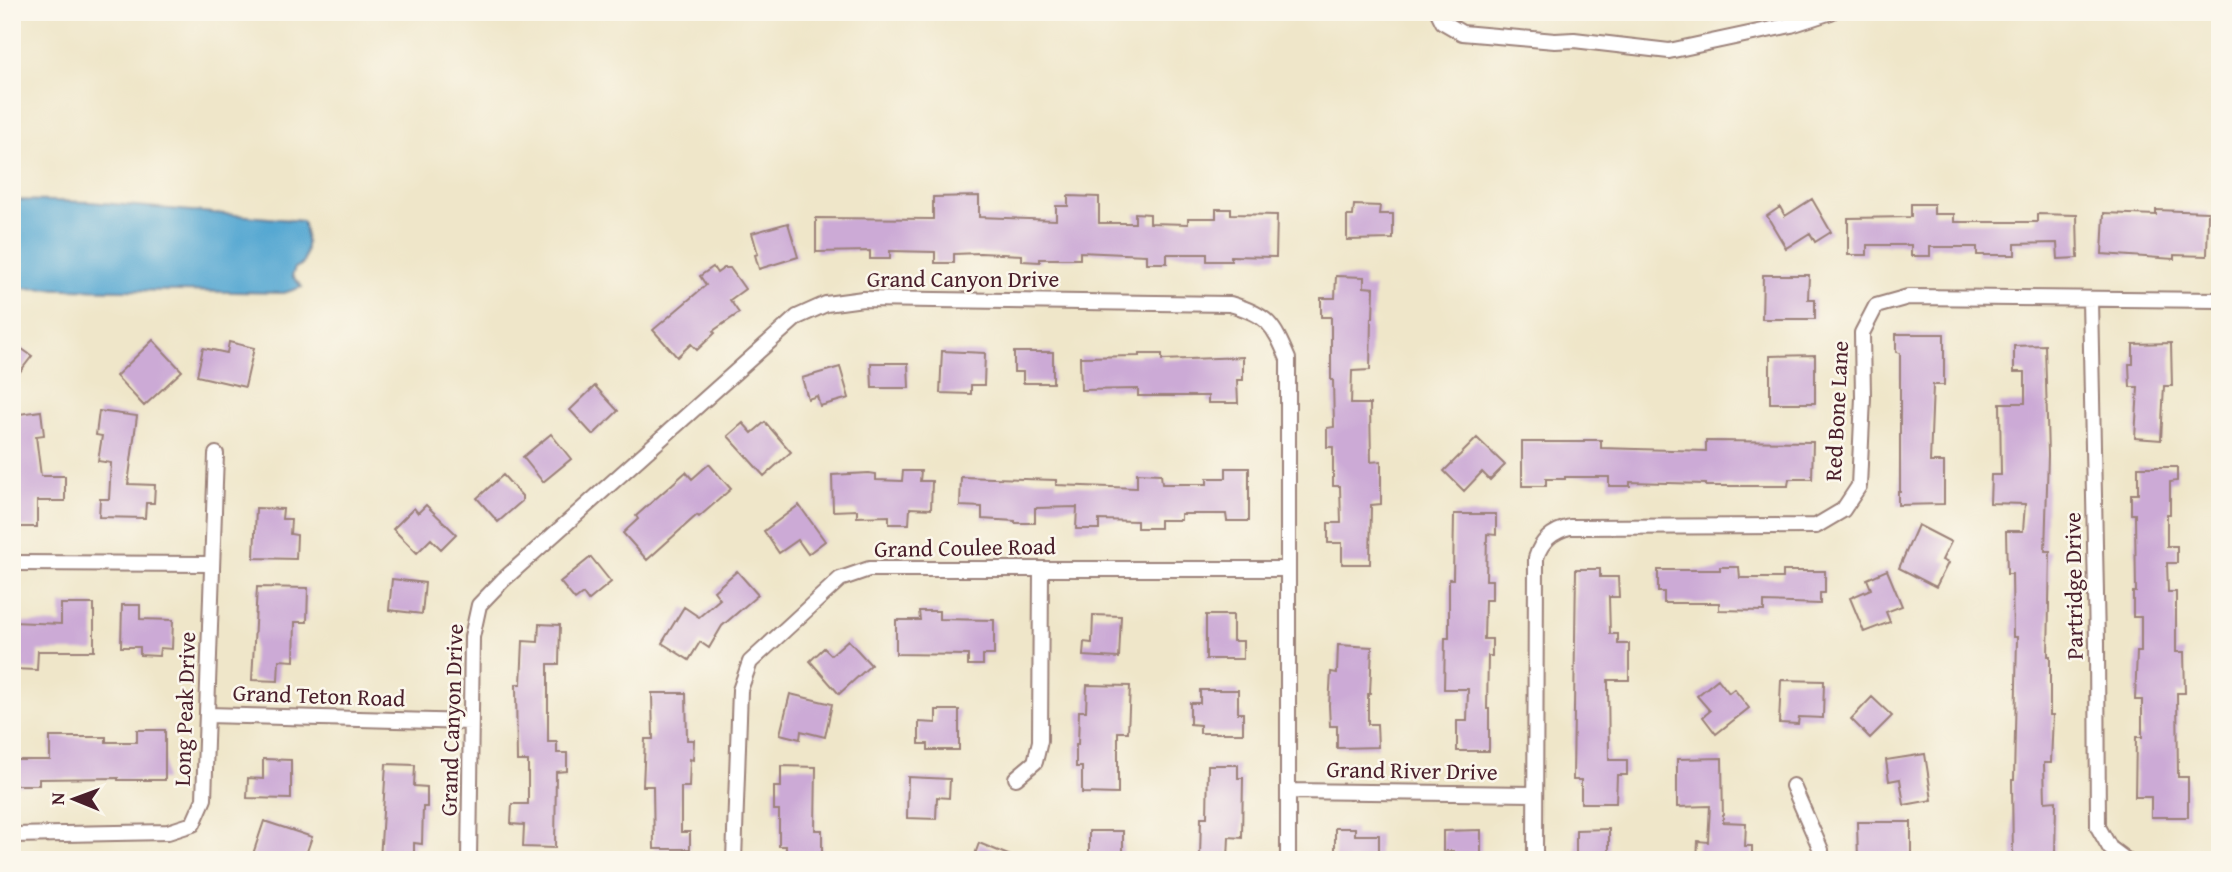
<svg xmlns="http://www.w3.org/2000/svg" width="2232" height="872" font-family="'Gentium Book Plus',serif">
<rect width="100%" height="100%" fill="#fbf7ec"/>
<filter id="ink" filterUnits="userSpaceOnUse"><feTurbulence type="fractalNoise" baseFrequency=".0143" numOctaves="2"/><feDisplacementMap in="SourceGraphic" scale="14" xChannelSelector="R" yChannelSelector="G"/><feConvolveMatrix kernelMatrix="1 2 1 2 8 2 1 2 1" color-interpolation-filters="sRGB"/></filter>
<filter id="wash" filterUnits="userSpaceOnUse"><feTurbulence type="fractalNoise" baseFrequency=".00686" numOctaves="4" result="noise"/><feDisplacementMap in="SourceGraphic" scale="28" xChannelSelector="R" yChannelSelector="G"/><feGaussianBlur stdDeviation="1.57" result="paint"/><feColorMatrix in="noise" values="0 0 0 0 0 0 0 0 0 0 0 0 0 0 0 0 0 1.4 0 .05"/><feComposite in="paint" operator="in"/></filter>
<g filter="url(#wash)">
<rect width="100%" height="100%" fill="#efe6c9"/>
<path fill="#57a8d2" stroke="#50647e" stroke-width="2" d="M12 200 91 202 302 221C308 234 307 251 303 264L295 268 292 276 302 287 284 293 12 288Z"/>
<g id="blocks">
<path fill="#ccaad6" d="M979 196V217L1056 220V206H1068V196L1099 197V223H1135V213L1150 214V223L1188 224V218H1216V209H1231V214L1277 215 1276 257 1231 256V261H1207V254H1167V263H1146V255L1080 252V259H1040V262L1022 261V255L980 253 954 254V263H935V252L890 251V259H870V251L816 252V218L933 219V197Z
M1812 199 1831 232 1815 242 1810 233 1786 248 1767 216 1780 207 1785 216Z
M1911 204H1934V214H1954V222H2037V214L2077 215 2078 258 2058 259 2057 243 2015 244V255H1977V247H1930V256H1911V245H1867V255H1848V218L1911 217Z
M1354 205 1380 206 1379 214H1393V239L1347 240V216H1353Z
M2156 210 2208 212 2207 256 2174 255V259L2102 254 2104 213 2156 215Z
M788 223 798 257 759 269 755 255 758 254 752 233Z
M713 267 717 273 724 268H730L745 289 730 300 739 313 713 331 715 333 697 350 691 344 677 357 653 330 706 285 700 276Z
M1763 275H1809L1808 299H1815V319H1762Z
M1336 276 1364 277V287L1374 288 1373 318H1371L1370 370 1352 371 1351 404H1370L1371 462 1381 461V504L1371 505 1370 564H1342V543H1328V523H1341L1340 486H1333V447H1327V428L1334 427 1333 380H1331V317H1321V298H1335Z
M1896 334H1944V385H1933L1930 462H1944V504L1898 505V491H1900V353L1896 352Z
M153 340 182 371 144 406 116 376Z
M12 342 32 356 12 382Z
M229 342 254 348 245 387 197 376 203 348 227 353Z
M2171 343 2172 386H2164L2161 440 2135 438 2138 387H2130L2129 364H2133V344Z
M2045 345 2048 455 2045 551H2050L2048 656H2050V715H2053L2051 763H2044L2045 802 2056 801 2055 856H2040L2041 860H2013L2012 780H2014L2017 637H2013L2012 574H2007L2006 531H2023L2025 504 1990 503 1991 475H2001L2000 403H2025V372H2014V346Z
M942 351 985 353 984 385H971V394L940 393Z
M1014 352H1053V383H1023V372H1014Z
M1139 354H1162V360L1243 357V380H1237L1238 403H1208V396H1138V389L1081 390 1080 357 1139 356Z
M1815 355V403H1770V356Z
M871 363H908L909 388H872Z
M840 367 849 398 820 406 817 396 808 399 802 378Z
M595 386 618 411 593 435 570 410Z
M41 411 44 435 36 436 41 476H65V501H37V527H12V415Z
M99 411 137 416 128 484 155 485 154 503H146L145 518 99 517 100 499H109L111 463 98 461 102 436 96 435Z
M765 422 791 452 764 476 728 436 743 423 752 433Z
M551 434 571 459 543 482 523 457Z
M1477 438 1505 465 1490 480 1482 472 1464 491 1444 471Z
M1584 440H1601V448L1706 451V441L1813 442 1812 479H1789L1788 486H1706V484L1630 482V486H1609V477H1565V479H1546V486H1522V442H1584Z
M709 464 731 489 699 517 697 515 647 560 623 533 638 519 636 516 686 472 692 479Z
M2138 467H2177V481L2170 482V514H2167V546H2177V563H2167L2168 592H2176V652H2184L2185 693H2177L2178 777H2188V817H2151V797H2135L2136 737H2142V700H2135L2137 652H2141V617H2133V592H2136L2135 514H2131V494H2138Z
M1226 468H1249V521H1227L1226 514H1181V520H1160V528H1137V521L1099 520V529H1076L1077 507 1035 508V523H1015V521L982 519V507L960 506 961 477 1056 480V485L1137 488V473L1161 474 1162 484H1207V478H1226Z
M903 471H921L920 481H932L931 509 910 508 909 524H889V516L857 517V510L833 511 832 475 869 473 876 474V480L902 481Z
M503 475 522 496V501L498 522 477 498Z
M426 505 456 534 441 549 431 539 417 553 393 529 414 508 418 513Z
M799 505 825 541 808 554 798 540 779 553 764 531Z
M256 508 283 509 282 519H291L290 534 297 535 296 559 254 558Z
M1454 514H1496V535L1487 534 1486 580H1492V600H1485L1484 639H1492V656H1488L1487 709H1489V751H1457V721H1467L1468 689H1444L1445 638H1449V579H1453Z
M1918 525 1951 542 1942 560 1948 563 1936 587 1899 568Z
M591 557 611 582 588 601 583 594 575 600 560 582Z
M1720 567H1739L1740 578H1783V571H1825V593H1820V604L1764 602V611L1719 610V603H1664V592H1658V570H1720Z
M1576 569H1600V577H1618L1619 597H1609L1610 634H1618V644H1629V680H1608L1609 760H1627V775H1617L1616 803H1581V780H1573Z
M1887 570 1902 606 1886 612 1890 622 1864 632 1850 598 1871 589 1867 579Z
M737 571 758 595 722 626 709 648 700 642 689 660 662 643 684 607 699 617 720 599 714 591Z
M392 579 425 583 422 614 389 610Z
M257 587 308 588 307 622H295L294 661 279 660 278 681 252 680Z
M61 604H94V651H38L37 670 12 669V622L61 624Z
M122 605H140V619L173 620 172 649 160 648 159 656 140 655V647H121Z
M919 611H939V619L994 620V655H983V665H968V655L896 654V620H920Z
M1093 615 1121 616 1119 658 1083 656 1084 642 1092 643Z
M1206 615H1233V641H1243V659H1206Z
M539 624 560 625 559 664H548V742H557V753H567V771L556 772 555 848 523 847 524 825 511 824 512 804H528V761H517L516 684H521L523 641 538 642Z
M848 640 871 665 839 694 810 661 824 648 831 655Z
M1338 645 1372 647 1370 694H1368V724H1377L1378 747 1337 748V726H1330L1329 705 1331 672 1337 673Z
M1718 679 1729 693 1734 689 1749 708 1716 734 1703 717 1710 711 1697 696Z
M1781 680 1824 681 1823 718 1799 717 1798 724 1779 723Z
M1087 685 1130 686 1128 732H1118V794L1082 793V767H1076V745H1078L1079 711H1086Z
M1200 690H1238V713H1243V733H1200V725L1190 724V703H1200Z
M652 693H686L687 740H694L693 760 690 759 689 787H681V832H690V849H654L653 786H643L645 739H653Z
M790 694 832 704 825 737 801 731 800 739 780 734Z
M1872 697 1892 716 1870 738 1851 719Z
M936 710H959V750H928V744H919V722L936 723Z
M137 730H165V780H118V778L39 779V785H12V760H50V737H106V742H137Z
M1925 754 1932 800 1904 805 1900 779 1889 781 1886 760Z
M1722 758 1723 822 1746 823 1745 846H1752V860H1697L1698 841 1708 842 1710 806 1677 807V759Z
M263 759 291 760V799L247 798 248 778 263 779Z
M386 764 415 765 414 786 427 787V807H423L422 844 414 843V860H380Z
M1208 765H1238V778H1243L1242 838 1229 837 1228 859 1200 858 1201 817H1207Z
M781 766 816 767 815 830H822V860H786V846H779V810H774V787H781Z
M908 777 950 779 949 798 937 797 936 819 907 818Z
M264 821 312 837 304 860H251Z
M1857 822H1911V855H1902V860H1858Z
M1335 828H1355V835H1379V856L1368 857V860H1335Z
M1609 829V858L1576 860V830Z
M1481 830V860H1453V851H1443V831Z
M1089 831H1123V860H1089Z
M979 843 1018 859V860H973Z"/>
</g>
</g>
<g filter="url(#ink)">
<use href="#blocks" fill-opacity="0" stroke="#9c827a" stroke-width="2"/>
<g fill="none" stroke-linecap="round" stroke-linejoin="round">
<g stroke="#9c827a" stroke-width="18">
<path id="street" d="M1438 12 1443 22 1462 33 1555 41 1574 40 1669 51 1791 25 1831 12
M2090 300 2097 643 2098 827 2110 848 2126 860
M12 563 210 564
M207 715 471 722
M1016 778 1035 762 1040 741 1041 569
M1793 786 1821 850 1819 860
M1288 791 1534 794
M12 835 168 832 193 824 204 799 216 454
M469 860 472 637 479 605 503 580 797 317 826 304 863 299 1230 304C1268 315 1273 324 1288 359V860
M734 860 740 690 750 662 840 579 869 569H1288
M1535 860 1536 558C1541 541 1553 531 1570 527L1816 526 1843 510 1859 486 1863 397 1862 333 1876 306 1908 297 2220 300"/>
</g>
<use href="#street" stroke="#fff" stroke-width="14"/>
</g>
</g>
<g text-anchor="middle" dominant-baseline="central" stroke-width="5" stroke-linejoin="round" paint-order="stroke">
<g font-size="23" fill="#4a1f2b" stroke="#fbf7ec">
<text x="963" y="278">Grand Canyon Drive</text>
<text transform="translate(1836 411) rotate(-87)">Red Bone Lane</text>
<text transform="translate(965 547) rotate(-1)">Grand Coulee Road</text>
<text transform="translate(2073 586) rotate(-91)">Partridge Drive</text>
<text transform="translate(319 695) rotate(2)">Grand Teton Road</text>
<text transform="translate(184 709) rotate(-88)">Long Peak Drive</text>
<text transform="translate(451 720) rotate(-88)">Grand Canyon Drive</text>
<text transform="translate(1412 770) rotate(1)">Grand River Drive</text>
</g>
</g>
<rect width="2232" height="872" fill="none" stroke="#fbf7ec" stroke-width="42"/>
<g transform="translate(74 799) rotate(271)" stroke="#fbf7ec" stroke-width="5" paint-order="stroke">
<path d="M0-5L12 26L0 18L-12 26Z" fill="#4a1f2b"/>
<text y="-10" font-size="19" font-weight="bold" text-anchor="middle" fill="#4a1f2b">N</text>
</g>
</svg>
